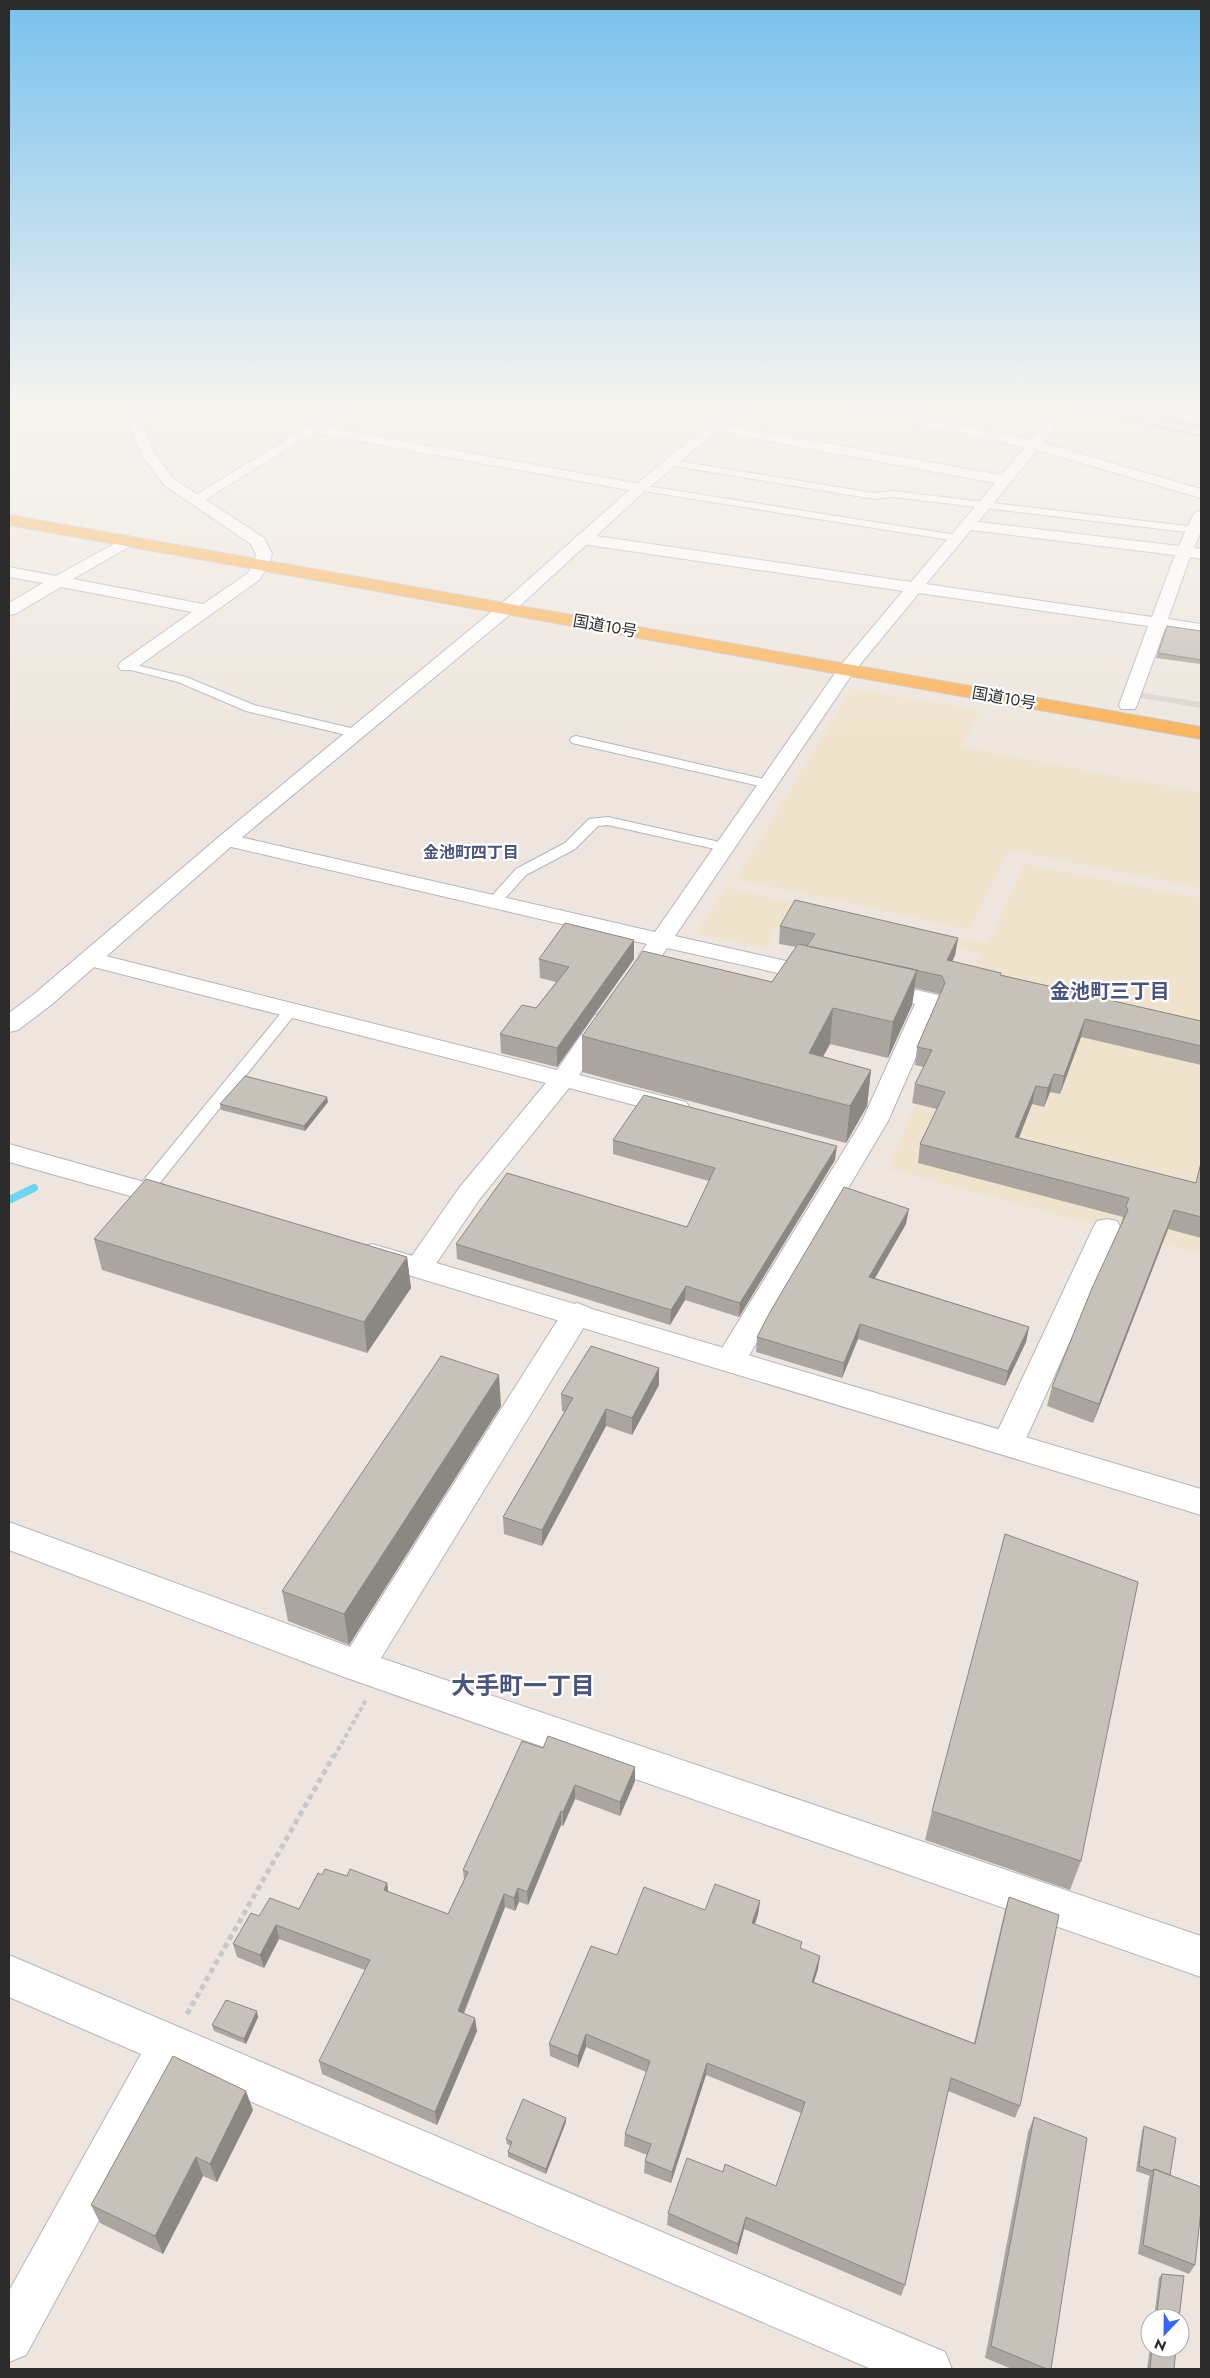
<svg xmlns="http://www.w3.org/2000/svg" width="1210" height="2378" font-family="Jost,'Noto Sans JP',sans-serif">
<rect width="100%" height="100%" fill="#eee6de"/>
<path fill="#f0e3cd" d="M852 688 980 710 963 747 1201 792V888L1009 850 970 930 736 879Z
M1024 864 1201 898V1254L888 1169 979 953 789 911 764 948 696 933 726 888 988 944Z"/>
<path fill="#dad6d1" d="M1137 692 1201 702V708L1140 698Z"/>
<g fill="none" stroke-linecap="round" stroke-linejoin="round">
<path stroke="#6dd5f4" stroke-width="8" d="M9 1200 34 1188"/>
<g stroke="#b2b5c0" stroke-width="2">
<path id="service" d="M671 460 874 493 893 491 1195 527 1200 530 1195 533 893 497 874 499 668 465V461Z
M640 485 956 535 961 538 956 541 637 490V486Z
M127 663 186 677 254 705 359 730 361 733 355 737 246 711 178 682 123 668 121 666Z
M576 736 768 780 774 784 768 788 572 743 570 740 572 737Z
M608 817 724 843 731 847 724 851 608 825 598 826 575 849 526 875 499 905H489L487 902 489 899 516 869 565 843 589 819Z
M291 1005 296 1007 299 1010 296 1013 150 1195 144 1197 138 1195 135 1191 138 1187 286 1007Z"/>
</g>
<g stroke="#b2b5c0" stroke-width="2">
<path id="minor" d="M336 409H352L325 427 640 484 647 488 640 492 314 433 201 502H191L189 499Z
M852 409H879L1031 440 1044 424 1049 423 1056 427 1043 443 1201 489V498L1037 450 978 522 1179 546 1193 515 1196 512 1201 511V531L1194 548 1201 549V559L1190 557 1168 619 1201 624V634L1165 629 1137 705 1135 709H1121L1119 705 1148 626 919 593 853 673 675 936 826 970 830 975 826 980 818 982 667 948 659 960 651 962 643 960 639 955 647 944 227 846 220 844 216 840 220 836 227 834 655 932 840 666 903 591 582 544 576 542 574 539 576 536 582 534 911 582 995 483 714 431 707 427 709 424 714 423 1001 475 1025 447 859 413ZM971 530 1175 555 1152 617 926 584Z
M1148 409H1172L1201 416V424L1150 412Z
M128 536 134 538 136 541 134 544 73 579 203 604 247 574 256 561H268L270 564 259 580 133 670H121L118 666 121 662 192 612 61 587 15 614 9 615V603L43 583 9 577V567L56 576Z
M90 952 557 1070 595 1015 604 1013 613 1015 616 1020 579 1075 686 1102 690 1108 686 1114 677 1116 569 1088 479 1200 429 1274 419 1277 409 1274 405 1267 409 1260 459 1188 546 1083 82 964 78 959 82 954Z
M878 981 938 995 941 1000 888 1121 741 1369 730 1372 719 1369 715 1361 719 1353 862 1121 915 1004 870 993 866 988 870 983Z
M1107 1219 1117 1221 1121 1228 1024 1443 1019 1452 1008 1455 997 1452 992 1443 1093 1228 1097 1221Z
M577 1303 588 1307 592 1314 381 1658 1201 1936V1977L344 1677 9 1550V1522L350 1647 566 1307Z
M9 1955 945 2352 952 2369H871L180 2071 26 2355 9 2362V2291L141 2054 9 1997Z"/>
</g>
<g stroke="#b2b5c0" stroke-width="2">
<path id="tertiary" d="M131 409H145L142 423 154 452 174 479 264 538 272 554 268 567H256L254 564 256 554 251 544 164 485 140 452 128 423Z
M728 409H743L645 491 513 612 234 844 51 1005 18 1030 9 1032V1013L33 995 220 836 501 604 635 485Z
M9 1144 183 1193 187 1199 183 1205 173 1208 9 1162Z
M372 1244 1201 1489V1515L362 1261 358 1254 362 1247Z"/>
</g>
<g stroke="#c8c8c8" stroke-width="2">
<path id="trunk" d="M13 409H31L9 420V411Z
M9 515 1201 727V739L9 525Z"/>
</g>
<path stroke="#c8c8c8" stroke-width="4" stroke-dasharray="4.5 3" stroke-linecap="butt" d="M334 1757 366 1700"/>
<path stroke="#c8c8c8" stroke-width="5" stroke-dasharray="5.5 4" stroke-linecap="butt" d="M187 2014 334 1755"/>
<use href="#service" fill="#fff" fill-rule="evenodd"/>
<use href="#minor" fill="#fff" fill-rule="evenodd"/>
<use href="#tertiary" fill="#fff" fill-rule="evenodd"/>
<use href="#trunk" fill="#fab359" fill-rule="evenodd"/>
<path stroke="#a0a4b7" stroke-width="2" d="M1081 409 1201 436
M1124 409 1201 426"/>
</g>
<path fill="#aaa69f" d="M1201 631V664L1156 658 1158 653Z
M780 926 958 938 955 955 952 961 1001 975 1201 1021V1065L1081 1037 1060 1094 1050 1092 1044 1107 1032 1104 1019 1138 1196 1183 1201 1161V1238L1168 1229 1093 1423 1047 1406 1052 1387 1121 1224 1123 1217 918 1163 920 1144 937 1109 912 1103 915 1084 924 1067 915 1065 917 1047 940 995V994L915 988 912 1005 888 1058 830 1044 823 1057 871 1070 867 1106 846 1143 582 1072V1036L772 982 796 947 779 944Z
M634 940V959L557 1067 501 1053 500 1034 536 1008 556 982 540 978 539 959Z
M328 1102 305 1131 221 1110 220 1104Z
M613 1140 835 1160 739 1317 685 1300 670 1325 457 1259 456 1244 687 1227 709 1181 613 1154Z
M906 1224 875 1278 1029 1327 1026 1342 1005 1386 858 1339 842 1378 756 1352 757 1337Z
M94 1239 407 1257 411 1288 367 1353 102 1270Z
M659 1368V1385L632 1435 606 1426 542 1546 504 1534 503 1517 564 1412 562 1411 561 1394Z
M501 1406 349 1645 288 1621 282 1591Z
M543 1748 635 1767V1781L620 1816 575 1799 563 1826 561 1825 528 1905 519 1902 515 1911 505 1907 464 2014 477 2031 437 2125 322 2074 319 2061 365 1970 279 1939 264 1968 237 1957 233 1944 259 1916 299 1909 322 1875 347 1876 387 1883 388 1892 448 1914 464 1880 463 1870Z
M932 1811 1081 1861 1070 1890 925 1840Z
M1009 1897 1020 2106 1015 2118 948 2091 905 2285 901 2296 744 2229 737 2255 667 2225 668 2213 723 2172 776 2186 801 2113 706 2075 671 2183 644 2173 645 2161 647 2155 624 2146 625 2134 646 2072 586 2047 578 2068 550 2056 549 2044 617 1955 705 1910 760 1901 758 1914 755 1924 801 1948 818 1969 814 1982 974 2043 1005 1910Z
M258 2017 246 2044 214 2031 212 2025Z
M253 2110 217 2182 203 2176 163 2254 100 2223 91 2205Z
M1034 2117 1051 2369H1012L985 2358 1028 2132Z
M566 2122 546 2174 508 2157V2152L511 2146 507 2144 506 2139Z
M1144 2126 1170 2175 1195 2265 1189 2274 1138 2254 1149 2178 1150 2176 1136 2171 1142 2131Z
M1162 2274 1179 2318H1154L1159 2278Z
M1150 2348H1176L1174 2369H1147Z"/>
<path fill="#8b8782" d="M958 938 955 955 945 978 947 960Z
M634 940V959L557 1067V1048Z
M917 970 912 1005 888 1058 893 1022Z
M833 1008 830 1044 805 1089 809 1053Z
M1085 1019 1081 1037 1060 1094 1064 1076Z
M871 1070 867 1106 846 1143 850 1106Z
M1054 1074 1050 1092 1044 1107 1048 1088Z
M1036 1086 1032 1104 1012 1155 1015 1137Z
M327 1097 328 1102 305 1131 304 1126Z
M837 1146 835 1160 739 1317 740 1303Z
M909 1209 906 1224 867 1292 869 1277Z
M1174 1210 1168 1229 1093 1423 1099 1404Z
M407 1257 411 1288 367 1353 364 1322Z
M686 1286 685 1300 670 1325 671 1310Z
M860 1324 858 1339 842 1378 844 1363Z
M1029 1327 1026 1342 1005 1386 1008 1371Z
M659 1368V1385L632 1435V1418Z
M499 1375 501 1406 349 1645 344 1614Z
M606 1409V1426L542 1546V1530Z
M635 1767V1781L620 1816V1802Z
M575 1785V1799L563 1826V1812Z
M561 1811V1825L528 1905 527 1892Z
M387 1883 389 1897 384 1890Z
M518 1888 519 1902 515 1911 514 1898Z
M504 1894 505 1907 459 2024 458 2011Z
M760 1901 758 1914 751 1936 752 1923Z
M276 1925 279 1939 264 1968 260 1955Z
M820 1956 818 1969 810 1994 812 1982Z
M257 2011 258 2017 246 2044 244 2039Z
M475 2018 477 2031 437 2125 435 2112Z
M586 2034V2047L578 2068V2056Z
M707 2063 706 2075 671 2183 672 2172Z
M246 2091 253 2110 217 2182 210 2164Z
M566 2118V2122L546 2174V2169Z
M196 2157 203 2176 163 2254 155 2236Z
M746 2217 744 2229 737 2255 738 2244Z"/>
<path fill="#c6c1b9" stroke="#8b8782" d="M1167 626 1201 631V660L1158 653Z
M795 900 958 938 947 960 1001 973 1000 975 1201 1021V1046L1085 1019 1064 1076 1054 1074 1048 1088 1036 1086 1015 1137 1196 1183 1201 1163V1217L1174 1210 1099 1404 1052 1387 1092 1288 1128 1210 1126 1206 1129 1198 920 1144 945 1092 915 1084 932 1050 917 1047 945 983 942 976 807 946 815 934 780 926Z
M565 923 634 940 557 1048 500 1034 522 1005 536 1008 569 967 539 959Z
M798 944 917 970 893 1022 833 1008 809 1053 871 1070 850 1106 582 1036 643 951 772 982Z
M245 1076 327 1097 304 1126 220 1104Z
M644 1095 837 1146 740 1303 686 1286 671 1310 456 1244 507 1173 687 1227 715 1168 613 1140Z
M146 1179 407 1257 364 1322 94 1239Z
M844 1187 909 1209 869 1277 1029 1327 1008 1371 860 1324 844 1363 757 1337 770 1312Z
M591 1346 659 1368 632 1418 606 1409 542 1530 503 1517 573 1398 561 1394Z
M441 1356 499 1375 344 1614 282 1591Z
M1005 1534 1138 1582 1081 1861 932 1811Z
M548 1736 635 1767 620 1802 575 1785 563 1812 561 1811 527 1892 518 1888 514 1898 504 1894 458 2011 475 2018 435 2112 319 2061 370 1960 276 1925 260 1955 233 1944 251 1913 259 1916 270 1898 299 1909 318 1873 322 1875 325 1869 347 1876 350 1869 387 1883 384 1890 448 1914 468 1872 463 1870 522 1741 543 1748Z
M715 1884 760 1901 752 1923 802 1942 800 1948 820 1956 812 1982 975 2044 1009 1897 1059 1915 1020 2106 951 2078 905 2285 746 2217 738 2244 668 2213 687 2158 723 2172 725 2164 776 2186 805 2102 707 2063 672 2172 645 2161 651 2144 625 2134 650 2061 586 2034 578 2056 549 2044 591 1946 617 1955 644 1887 705 1910Z
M226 2000 257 2011 244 2039 212 2025Z
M173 2056 246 2091 210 2164 196 2157 155 2236 91 2205Z
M523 2099 566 2118 546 2169 508 2152 512 2142 506 2139Z
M1034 2117 1087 2138 1051 2369H1047L991 2346Z
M1144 2126 1176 2138 1170 2175 1154 2169 1152 2171 1139 2166Z
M1154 2169 1201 2187V2210L1195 2265 1143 2245Z
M1162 2274 1184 2276 1179 2318H1156Z
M1152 2348H1176L1174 2369H1150Z"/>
<linearGradient id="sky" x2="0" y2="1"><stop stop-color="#77c1ed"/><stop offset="0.55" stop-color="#f7f4f0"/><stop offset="1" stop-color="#f7f4f0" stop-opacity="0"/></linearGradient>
<rect width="1210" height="742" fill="url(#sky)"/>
<g text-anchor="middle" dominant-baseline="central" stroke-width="4.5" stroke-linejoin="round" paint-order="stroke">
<g font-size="16" fill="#2c2c2c" stroke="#fff">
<text transform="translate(605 626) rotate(10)">国道10号</text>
<text transform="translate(1004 698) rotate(10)">国道10号</text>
</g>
<g font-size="16" font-weight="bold" fill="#4a557f" stroke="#fff">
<text x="471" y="852">金池町四丁目</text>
</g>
<g font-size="20" font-weight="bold" fill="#4a557f" stroke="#fff">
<text x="1110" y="991">金池町三丁目</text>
</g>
<g font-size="24" font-weight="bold" fill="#4a557f" stroke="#fff">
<text x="523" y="1685">大手町一丁目</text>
</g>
</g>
<rect width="1210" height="2378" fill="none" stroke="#2c2c2c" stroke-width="20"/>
<g transform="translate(1165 2333) rotate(202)"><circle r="24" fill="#ffffff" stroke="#ababab"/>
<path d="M0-4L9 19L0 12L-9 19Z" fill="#3a66ff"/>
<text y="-8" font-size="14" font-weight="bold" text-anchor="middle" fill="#2c2c2c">N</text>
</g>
</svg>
